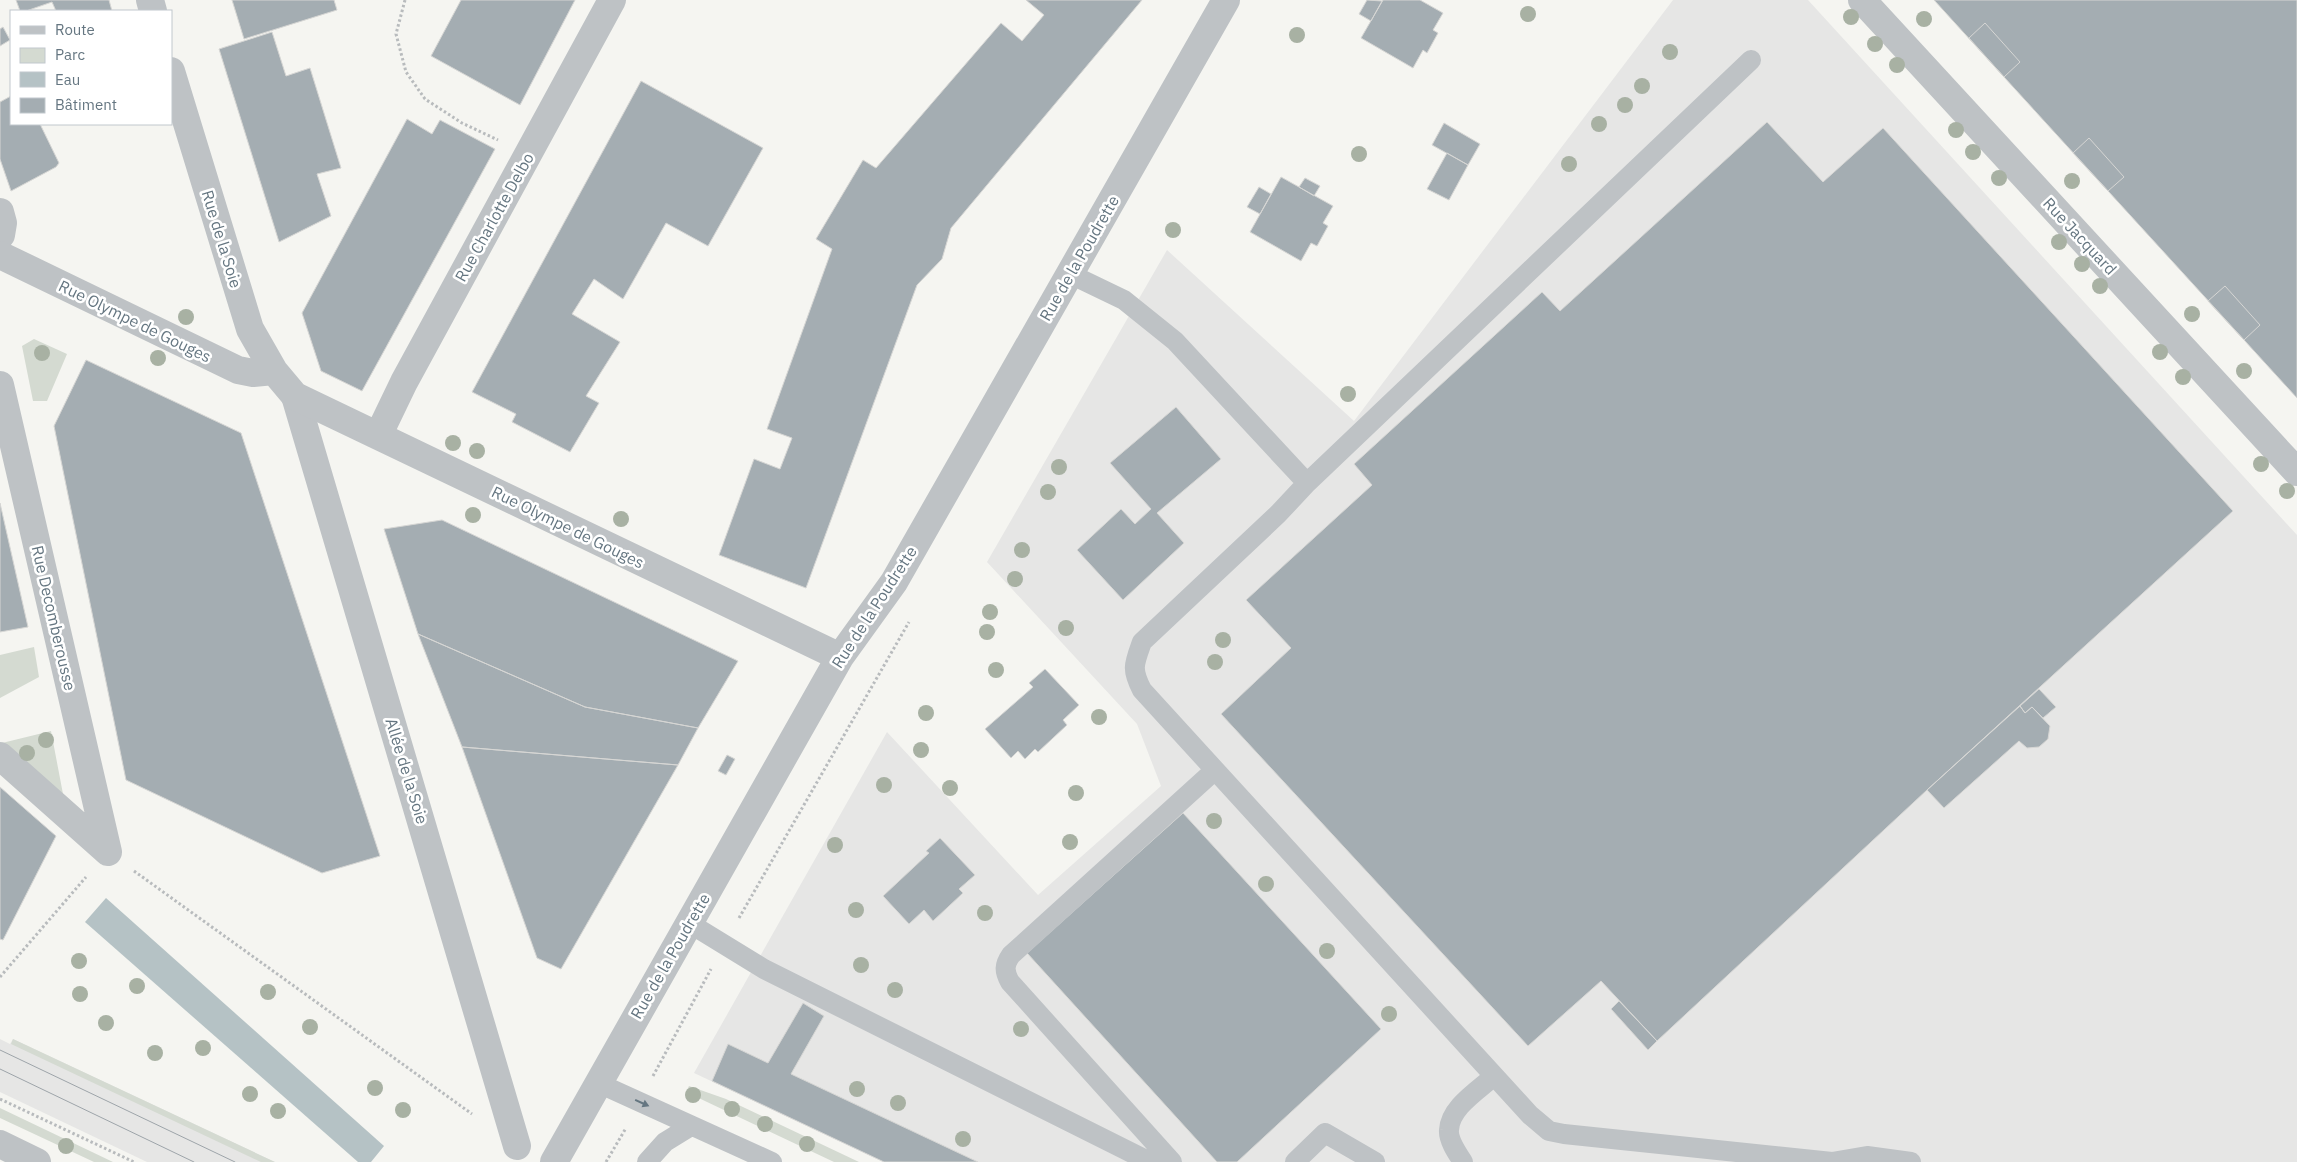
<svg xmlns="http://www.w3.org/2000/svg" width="2297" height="1162" font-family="'IBM Plex Sans',sans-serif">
<rect width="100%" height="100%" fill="#f5f5f1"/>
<path fill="#e6e6e5" d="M1673 0H1808L2297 535V1162H884L694 1073 887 732 1038 895 1161 786 1137 724 987 562 1167 250 1354 421Z
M0 1039 10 1044 13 1039 275 1162H147L0 1092Z"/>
<path fill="#d4dad1" d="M34 339 67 354 47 401H33L22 346Z
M34 647 39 677 0 698V655Z
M51 731 63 794 2 743Z
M13 1039 275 1162H261L11 1044Z
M689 1086 726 1099 859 1162H834L686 1092Z
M0 1108 113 1162H94L0 1118Z"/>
<path fill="#b5c2c5" d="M106 898 384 1146 371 1162H358L85 922Z"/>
<path fill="#a4adb2" stroke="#d6d6d4" d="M16 0H109L112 11H56L52 2 26 11H20Z
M232 0H334L337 10 244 39Z
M461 0H575L520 105 431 56Z
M1026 0H1142L951 228 942 259 917 285 806 588 719 555 754 459 780 469 792 438 767 429 832 249 816 239 863 160 876 168 1001 23 1022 41 1044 15Z
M1367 0 1382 1 1371 21 1359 14Z
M1383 0H1420L1443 13 1433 30 1438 33 1427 53 1423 50 1413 68 1361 38Z
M1934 0H2297V398L2004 77Z
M1985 23 2020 62 2004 77 1969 38Z
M3 27 10 40 0 46V29Z
M272 32 286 76 310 68 341 168 317 174 331 216 279 242 219 49Z
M641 81 763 148 708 246 666 223 623 299 594 279 572 314 620 342 586 396 599 403 570 452 512 422 516 414 472 392Z
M11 96V124H40L59 163 56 167 11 191 0 159V102Z
M407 119 432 134 440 120 495 149 362 391 321 371 302 313Z
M1767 122 1823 182 1883 128 2233 511 1927 790 1657 1041 1601 981 1528 1046 1221 714 1291 648 1246 600 1372 485 1354 464 1542 292 1560 311Z
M1444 123 1480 144 1468 165 1432 145Z
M2089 138 2124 177 2108 191 2073 153Z
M1447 153 1468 165 1449 200 1427 189Z
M1281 177 1333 206 1323 223 1328 226 1317 246 1311 243 1301 261 1250 232Z
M1305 178 1320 186 1314 196 1299 187Z
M1259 187 1271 194 1260 214 1247 207Z
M2225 286 2260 325 2244 340 2208 301Z
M86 360 241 433 380 856 322 873 126 780 54 426Z
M1176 407 1221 459 1157 513 1184 543 1123 600 1077 550 1121 509 1135 524 1151 509 1110 463Z
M0 503 28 627 0 632Z
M442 520 738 661 698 728 585 707 418 634 384 529Z
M418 634 585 707 698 728 678 765 462 747Z
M1045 669 1079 705 1063 720 1067 725 1038 752 1035 749 1025 759 1018 751 1011 758 985 729 1033 687 1029 683Z
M2039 689 2056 707 2043 718 2032 707 2025 713 2020 706Z
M2020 706 2025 713 2032 707 2050 726 2048 739 2039 747 2027 748 2019 741 1944 808 1927 790Z
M462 747 678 765 561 969 537 958Z
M727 755 735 759 726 775 718 771Z
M0 787 56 836 3 940 0 939Z
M1183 813 1381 1029 1237 1162H1217L1027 953Z
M940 838 975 875 959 889 963 893 933 921 924 910 909 924 883 896 929 853 926 851Z
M1619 1001 1657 1041 1648 1050 1611 1009Z
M803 1003 824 1016 791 1074 978 1162H884L712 1081 728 1044 768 1063Z"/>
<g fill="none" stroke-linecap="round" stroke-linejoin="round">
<path stroke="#b8bbbd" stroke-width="3" stroke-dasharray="2.5 2.5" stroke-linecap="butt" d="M405 0 396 34 406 72 425 99 462 123 498 140
M134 871 472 1114
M739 918 909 622
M0 977 86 877
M653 1076 711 969
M0 1099 134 1162
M606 1162 626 1128"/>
<path stroke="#bec2c5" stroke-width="20" d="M1070 274 1124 300 1175 341 1307 483 1278 514 1142 642C1134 664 1131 669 1142 690L1530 1115 1549 1131 1564 1134 1832 1162 1867 1156 1911 1162
M1307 483 1751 60
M689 923 764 969 1150 1162
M598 1083 772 1162
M647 1162 665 1142 691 1126
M1172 1162 1010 982C1004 971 1004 965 1011 955L1215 770
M1295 1162 1325 1133 1375 1162
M1463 1162C1457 1153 1448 1140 1449 1130 1450 1107 1479 1090 1494 1076"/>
<path stroke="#bec2c5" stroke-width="28" d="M0 212 3 223 1 235
M0 385 108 852
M295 396 517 1146
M0 756 108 852"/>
<path stroke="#bec2c5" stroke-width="28" d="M150 0 153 11
M1862 0 2297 472
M171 71 250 329 274 371 295 396 840 657
M0 255 238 370 253 373 274 371
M378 436 404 382 612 0
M0 1144 37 1162
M554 1162 840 657 894 582 1226 0"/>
<path stroke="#9da4a9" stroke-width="1" d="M0 1050 235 1162
M0 1069 194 1162"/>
</g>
<g fill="#a8b1a3">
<circle cx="1528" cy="14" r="8"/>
<circle cx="1851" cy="17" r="8"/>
<circle cx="1924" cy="19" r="8"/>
<circle cx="1297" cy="35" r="8"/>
<circle cx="1875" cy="44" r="8"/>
<circle cx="1670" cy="52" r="8"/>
<circle cx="1897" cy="65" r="8"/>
<circle cx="1642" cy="86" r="8"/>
<circle cx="1625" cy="105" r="8"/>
<circle cx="1599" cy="124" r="8"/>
<circle cx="1956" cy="130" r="8"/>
<circle cx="1973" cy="152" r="8"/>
<circle cx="1359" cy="154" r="8"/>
<circle cx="1569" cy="164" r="8"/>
<circle cx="1999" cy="178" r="8"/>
<circle cx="2072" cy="181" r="8"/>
<circle cx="1173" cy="230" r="8"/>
<circle cx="2059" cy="242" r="8"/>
<circle cx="2082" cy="264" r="8"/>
<circle cx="2100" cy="286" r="8"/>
<circle cx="2192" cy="314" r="8"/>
<circle cx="186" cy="317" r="8"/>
<circle cx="2160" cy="352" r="8"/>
<circle cx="42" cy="353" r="8"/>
<circle cx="158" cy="358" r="8"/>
<circle cx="2244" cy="371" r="8"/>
<circle cx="2183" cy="377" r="8"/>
<circle cx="1348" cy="394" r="8"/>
<circle cx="453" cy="443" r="8"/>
<circle cx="477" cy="451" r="8"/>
<circle cx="2261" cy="464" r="8"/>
<circle cx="1059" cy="467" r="8"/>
<circle cx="2287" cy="491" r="8"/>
<circle cx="1048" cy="492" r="8"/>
<circle cx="473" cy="515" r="8"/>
<circle cx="621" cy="519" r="8"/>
<circle cx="1022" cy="550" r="8"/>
<circle cx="1015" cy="579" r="8"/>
<circle cx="990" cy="612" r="8"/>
<circle cx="1066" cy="628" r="8"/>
<circle cx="987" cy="632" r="8"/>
<circle cx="1223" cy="640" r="8"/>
<circle cx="1215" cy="662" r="8"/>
<circle cx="996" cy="670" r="8"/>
<circle cx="926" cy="713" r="8"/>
<circle cx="1099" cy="717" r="8"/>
<circle cx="46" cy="740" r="8"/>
<circle cx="921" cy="750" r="8"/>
<circle cx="27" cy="753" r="8"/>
<circle cx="884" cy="785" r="8"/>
<circle cx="950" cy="788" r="8"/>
<circle cx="1076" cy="793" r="8"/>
<circle cx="1214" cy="821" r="8"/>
<circle cx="1070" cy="842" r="8"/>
<circle cx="835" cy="845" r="8"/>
<circle cx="1266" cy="884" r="8"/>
<circle cx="856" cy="910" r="8"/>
<circle cx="985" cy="913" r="8"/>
<circle cx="1327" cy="951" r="8"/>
<circle cx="79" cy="961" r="8"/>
<circle cx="861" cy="965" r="8"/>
<circle cx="137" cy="986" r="8"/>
<circle cx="895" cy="990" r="8"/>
<circle cx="268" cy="992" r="8"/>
<circle cx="80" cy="994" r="8"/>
<circle cx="1389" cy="1014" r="8"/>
<circle cx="106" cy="1023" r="8"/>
<circle cx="310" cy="1027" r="8"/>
<circle cx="1021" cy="1029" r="8"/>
<circle cx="203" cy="1048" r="8"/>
<circle cx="155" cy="1053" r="8"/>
<circle cx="375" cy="1088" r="8"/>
<circle cx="857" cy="1089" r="8"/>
<circle cx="250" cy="1094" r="8"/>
<circle cx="693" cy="1095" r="8"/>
<circle cx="898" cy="1103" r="8"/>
<circle cx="732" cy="1109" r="8"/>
<circle cx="403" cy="1110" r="8"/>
<circle cx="278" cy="1111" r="8"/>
<circle cx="765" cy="1124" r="8"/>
<circle cx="963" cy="1139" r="8"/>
<circle cx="807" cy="1144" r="8"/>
<circle cx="66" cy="1146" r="8"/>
</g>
<defs><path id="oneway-solid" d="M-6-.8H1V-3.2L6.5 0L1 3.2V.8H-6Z" transform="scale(1.25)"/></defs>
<use fill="#657681" href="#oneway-solid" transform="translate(642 1103) rotate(24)"/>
<g text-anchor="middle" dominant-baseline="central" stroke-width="5" stroke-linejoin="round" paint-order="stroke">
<g font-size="16" fill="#657681" stroke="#fff">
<text transform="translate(494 217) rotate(-61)">Rue Charlotte Delbo</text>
<text transform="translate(2080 236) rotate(47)">Rue Jacquard</text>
<text transform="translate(222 239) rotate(73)">Rue de la Soie</text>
<text transform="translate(1079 258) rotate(-60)">Rue de la Poudrette</text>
<text transform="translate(135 321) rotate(26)">Rue Olympe de Gouges</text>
<text transform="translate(568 527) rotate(26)">Rue Olympe de Gouges</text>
<text transform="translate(874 607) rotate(-57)">Rue de la Poudrette</text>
<text transform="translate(54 618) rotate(77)">Rue Decomberousse</text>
<text transform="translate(407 771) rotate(73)">Allée de la Soie</text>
<text transform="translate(670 956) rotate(-60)">Rue de la Poudrette</text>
</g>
</g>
<rect x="10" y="10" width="162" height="115" fill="#ffffff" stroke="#c1c8cd"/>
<rect x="20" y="26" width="25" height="8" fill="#bec2c5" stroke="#c1c8cd"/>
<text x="55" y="35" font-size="15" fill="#657681">Route</text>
<rect x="20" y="48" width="25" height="15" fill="#d4dad1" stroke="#c1c8cd"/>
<text x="55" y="60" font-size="15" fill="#657681">Parc</text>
<rect x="20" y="72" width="25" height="15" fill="#b5c2c5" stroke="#c1c8cd"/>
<text x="55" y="85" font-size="15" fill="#657681">Eau</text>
<rect x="20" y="98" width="25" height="15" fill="#a4adb2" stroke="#c1c8cd"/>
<text x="55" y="110" font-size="15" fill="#657681">Bâtiment</text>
</svg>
